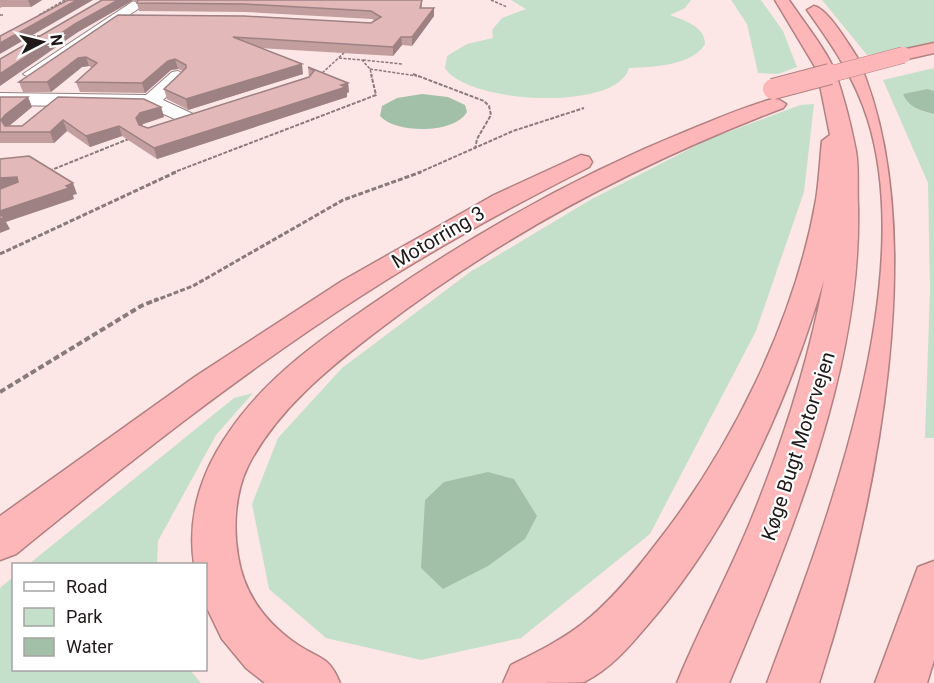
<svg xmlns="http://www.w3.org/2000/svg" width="934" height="683" font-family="Roboto,sans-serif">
<rect width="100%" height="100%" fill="#fde6e6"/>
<path fill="#c5e0ca" d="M511 0H691L685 8 670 15C683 20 705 26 705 44 692 66 652 67 629 68 618 112 467 104 445 68L447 56 467 44 493 38 492 30 502 18 526 9Z
M731 0H761L783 31 797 67 778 74 758 73 747 24Z
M822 0H934V43L867 55Z
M934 68V91L928 89 922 111 934 114V438H925L930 290 928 183 883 80Z
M814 104 804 192 756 331 650 534 521 638 421 660 326 638 269 589 252 504 278 438 342 368 470 272 590 200 709 139 800 105Z
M253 393 216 435 158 541 157 564H29L234 398Z
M13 577 14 670H190L201 683H0V588Z"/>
<path fill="#a2c0a7" d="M928 89 934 91V114C921 111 908 107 903 94Z
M422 94 448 97 465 105 467 112C455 134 396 134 380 116L382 106 397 98Z
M488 472 514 479 537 516 525 539 488 566 443 589 421 568 425 500 444 482Z"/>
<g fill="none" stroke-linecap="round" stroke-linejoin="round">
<g stroke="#978283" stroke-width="2">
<path id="minor" d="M135 0H151L38 78 32 79 23 74Z
M178 71 187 76 163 100 193 114 196 118 186 124 148 107 0 105V93L146 95 172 72Z"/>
</g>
<g stroke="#b18081" stroke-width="3">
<path id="highway" d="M775 0H789C802 20 828 52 835 72 844 97 851 126 856 151 859 169 857 188 858 206 862 368 791 535 729 683H677C699 629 727 578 749 525 782 445 808 364 824 280 787 404 731 530 645 628 628 648 609 670 584 682 572 683 519 683 503 683L511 665C535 653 560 641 582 624 610 602 634 573 656 544 731 449 795 320 816 200 819 181 820 160 822 141L830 135 817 70Z
M814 6C828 9 849 45 857 57 934 228 876 506 819 683H767C825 528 919 285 868 120 855 78 832 45 807 10Z
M934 43V53L903 60 895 55 897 51Z
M776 98 786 104 783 108C639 163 504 234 381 328 331 366 277 409 248 466 235 493 233 527 238 556 244 595 266 623 298 645 321 660 329 656 340 683H265L246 668 222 639 206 606V564H194C187 516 201 472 229 432 267 376 325 336 381 298 477 232 578 175 687 131 716 119 746 106 776 98Z
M581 155 589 157 592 162 589 167C512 206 437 247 364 294 242 372 128 463 16 554L0 560V516L196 376 342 281 494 195Z
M934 561V660L927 683H875L918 567Z"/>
</g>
<path stroke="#8a7b7b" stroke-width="1.5" stroke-dasharray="3 1.5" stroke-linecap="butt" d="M491 0 507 7
M0 15H3
M39 15 65 0
M28 36H42
M339 58 362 60 370 69 372 76
M363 60 402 64
M370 69 417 76
M319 76 346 51"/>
<path stroke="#8a7b7b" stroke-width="2" stroke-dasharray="4 1.5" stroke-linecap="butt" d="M413 74 484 101 489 106 491 115 477 139 475 149
M319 76 321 74
M49 171 131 138
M172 173 376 95 371 74
M418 173 513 131 584 108"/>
<path stroke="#8a7b7b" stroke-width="3" stroke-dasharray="5 2" stroke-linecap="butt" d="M0 254 176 172
M154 301 193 286 343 200 421 172"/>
<path stroke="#8a7b7b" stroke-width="4" stroke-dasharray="6 3" stroke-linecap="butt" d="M0 392 141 306 158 299"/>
<use href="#minor" fill="#fff" fill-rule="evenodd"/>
<use href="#highway" fill="#feb7b9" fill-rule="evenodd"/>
<g stroke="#b18081" stroke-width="17" stroke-linecap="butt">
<path id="highway-bridge-far1" d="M824 76 903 55"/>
</g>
<g stroke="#b18081" stroke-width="22" stroke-linecap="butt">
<path id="highway-bridge" d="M773 89 830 74"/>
</g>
<use href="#highway-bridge-far1" stroke="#feb7b9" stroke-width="16"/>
<use href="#highway-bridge" stroke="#feb7b9" stroke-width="20"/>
</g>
<path fill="#c29e9f" d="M0 0H42L31 7H2L0 8Z
M102 0H422V8H434V16L412 46 402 45 393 56 259 48 303 74 188 110 167 99 164 89 183 71 178 69 171 70 145 93 80 92 76 82 92 68 89 66 82 67 51 92H23L19 82 118 15 371 23 375 21 372 19 246 12 139 11 137 3 132 1 78 32Z
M308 67 348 83 349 92 347 93V97L157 159 122 136 90 147 67 131 54 143H0V97H28L32 107 9 126H22L161 107 164 117 143 124 142 126 148 128 309 77Z"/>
<path fill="#9e8182" d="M28 0H42L31 7Z
M77 0H93L0 54V43Z
M118 0H132V1L78 32 0 86V74L75 24Z
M434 8V16L412 46V37Z
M401 37 402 45 393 56V47Z
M86 57 89 66 82 67 51 92 47 82 78 58Z
M175 59 178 69 171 70 145 93 142 83 168 61Z
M302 64 303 74 188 110 186 99Z
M348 83 349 92 347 93V97L157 159 154 148Z
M28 97 32 107 9 126 6 131 1 120 5 115Z
M161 107 164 117 143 124 139 129 136 118 140 113Z
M63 120 67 131 54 143 50 132Z
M119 126 122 136 90 147 86 136Z
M17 177 22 187 0 190V178Z
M73 183 77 194 73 195 74 199 6 222 10 229 0 233V211Z"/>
<path fill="#e2b8b9" stroke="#9e8182" stroke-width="1.5" d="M68 0H77L0 43V36Z
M102 0H118L75 24 0 74V59Z
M138 0H422L420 8H434L412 37H401L393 47 233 37 302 64 186 99 164 89 186 68V65L175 59 168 61 142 83 76 82 97 63 86 57 78 58 47 82H19L118 15 244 16 371 23 381 17 371 11 244 4 137 3Z
M308 67 348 83 341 85 346 87 154 148 119 126 86 136 63 120 50 132H0V97H28L5 115 1 120 5 126H22L58 97 144 99 161 107 140 113 136 118 139 125 148 128 309 77 314 71Z
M29 156 73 183 66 186 69 188 0 211V189L18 182 17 177 0 178V159Z
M0 214 4 218 0 219Z"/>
<g text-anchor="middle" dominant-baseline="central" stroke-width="4.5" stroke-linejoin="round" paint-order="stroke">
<g font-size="20" fill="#211919" stroke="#fff">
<text transform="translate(438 237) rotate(-30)">Motorring 3</text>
<text transform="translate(798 446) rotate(-72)">Køge Bugt Motorvejen</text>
</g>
</g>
<rect x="12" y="563" width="195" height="108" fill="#ffffff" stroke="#a6a3a3" stroke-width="1.5"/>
<rect x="24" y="582" width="30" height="9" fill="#ffffff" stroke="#a6a3a3" stroke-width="1.5"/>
<text x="66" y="593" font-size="18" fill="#211919">Road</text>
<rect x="24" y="608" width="30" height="18" fill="#c5e0ca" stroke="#a6a3a3" stroke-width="1.5"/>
<text x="66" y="623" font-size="18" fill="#211919">Park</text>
<rect x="24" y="638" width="30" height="18" fill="#a2c0a7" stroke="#a6a3a3" stroke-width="1.5"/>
<text x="66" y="653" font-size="18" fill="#211919">Water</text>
<g transform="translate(42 42) rotate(83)" stroke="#ffffff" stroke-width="4.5" paint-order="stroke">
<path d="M0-4.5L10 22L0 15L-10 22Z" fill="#211919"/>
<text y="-9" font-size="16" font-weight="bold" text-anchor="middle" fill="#211919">N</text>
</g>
</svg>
